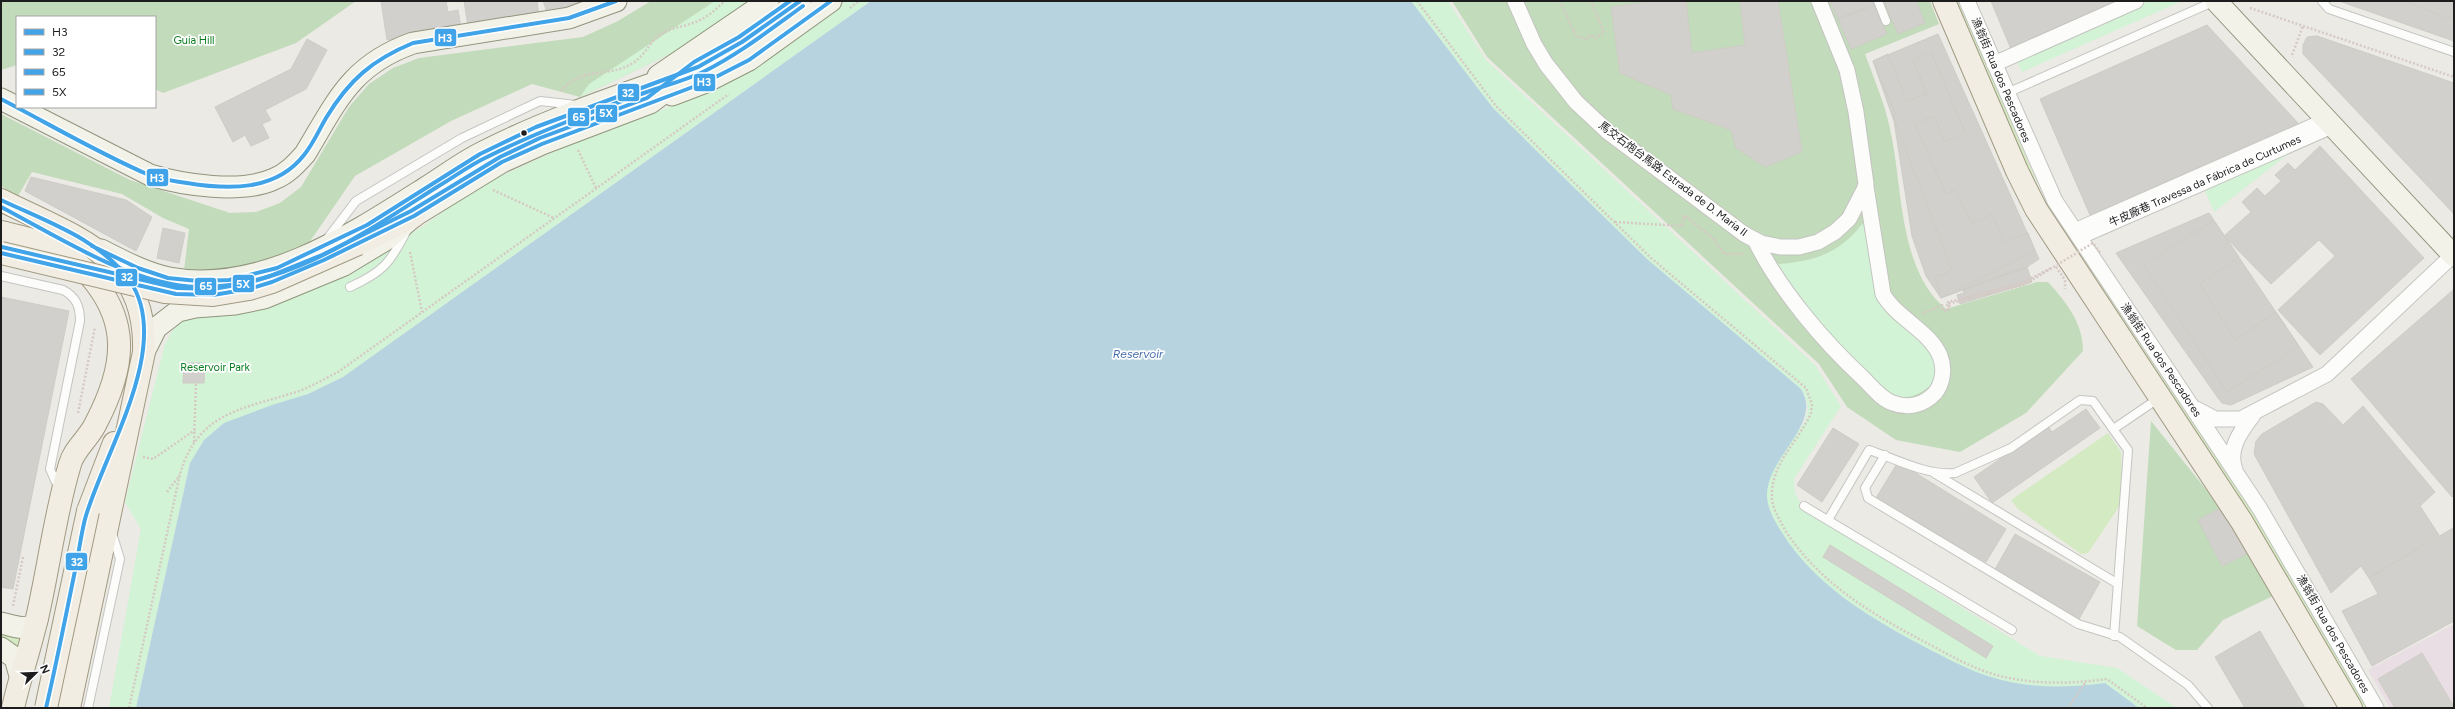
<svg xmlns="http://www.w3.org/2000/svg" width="2455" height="709" font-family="Figtree,'Noto Sans SC',sans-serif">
<rect width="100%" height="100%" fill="#ebeae5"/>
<path fill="#e9dee3" d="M2454 624V708H2390L2368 670Z"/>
<path fill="#d3eac2" d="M1954 1H1960L2042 195 2253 510 2369 708H2363L2249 512 2038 197Z
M2108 433 2121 452 2122 502 2088 553 2081 554 2018 509 2011 500Z
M1 631 23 636 22 661 1 639Z"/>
<path fill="#c2dbba" d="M1 1H356L296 43 163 93 155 89V17H17V65L1 70Z
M651 1H750L674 52 580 97 532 84 451 121 355 176 304 250 266 261 222 270 184 271 189 229 163 218 122 194 32 172 18 196 1 186V114L130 180 230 213 256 212 280 203 301 187 349 107 369 84 393 68 419 58 583 37 618 21Z
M1452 1H1930L1939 24 1865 54C1874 79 1885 104 1890 129 1903 186 1898 270 1946 309L2037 282H2048C2067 303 2083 323 2083 351L2026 413 1960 452 1896 440 1847 407 1819 364 1487 57Z
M2151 421 2208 492 2277 594 2223 620 2197 650H2176L2137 626Z"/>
<path fill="#d2f3d6" d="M715 1H750L674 52 580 97 589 84Z
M840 1H871L343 377 308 394 224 423 204 440 190 463 136 708H109L141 529 125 502 165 344 173 330 185 319 348 271 422 227 468 194 494 179 578 141 691 99Z
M1411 1H1448L1486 60 1815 365 1841 406 1794 479 1795 493 1803 509 2040 656 2117 668 2177 708H2139L2105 683C2066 688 2029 689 1991 677 1968 670 1946 658 1925 647 1870 618 1814 586 1781 531 1774 520 1767 508 1767 495 1767 471 1784 452 1797 433 1800 428 1806 421 1807 415 1809 406 1806 396 1801 389L1647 259 1493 108Z
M2149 1H2182L2022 72 2016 60Z
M2305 141 2214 212 2200 179Z
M1863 223 1873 275 1935 353 1937 379C1927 390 1911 402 1894 395 1880 389 1808 313 1798 298 1791 287 1784 275 1778 264 1815 261 1839 254 1863 223Z"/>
<path fill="#b7d3df" d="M871 1H1411L1493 108 1647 259 1801 389C1823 424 1768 455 1767 495 1767 508 1774 520 1781 531 1814 585 1870 618 1925 647 1946 658 1968 670 1991 677 2029 689 2066 688 2105 683L2139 708H136L190 463 204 440 224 423 272 405 308 394 343 377Z"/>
<path fill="#d2d0cc" stroke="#ceccc6" d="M381 1H446L448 12 458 10 461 28 387 40Z
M464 1H537L539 16 468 26Z
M543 1H587L548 15Z
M1655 1H1686L1692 53 1745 45 1740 1H1778L1802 152 1765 167 1736 148 1731 130 1673 109 1671 95 1620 73 1611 7Z
M1830 1H1873L1874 5 1838 19Z
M1884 1H1916L1925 23 1898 34Z
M1991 1H2120L2011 49Z
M2339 1H2454V41Z
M2404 1H2454V8L2450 19Z
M1874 5 1887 34 1851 49 1838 19Z
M2207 25 2298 123 2090 215 2040 99Z
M1938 34 2039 259 2027 267 1941 298 1926 276 1912 236 1894 121 1873 61Z
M2317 36 2454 83V214L2303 54V45L2307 37Z
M307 39 327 50 306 89 265 110 271 120 262 124 269 138 251 146 245 135 233 142 215 107 291 69Z
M1931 52 1965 132 1945 142 1934 116 1915 124 1946 194 1956 190 1971 223 1992 214 2004 242 2028 233 2035 251 1941 298 1935 277 1952 270 1893 116 1896 115 1873 61 1888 54 1907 101 1927 94 1913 60Z
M2320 146 2424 258 2320 355 2278 310 2335 256 2319 240 2271 284 2224 236 2251 212 2242 202 2257 188 2265 196 2281 181 2275 175 2288 163 2295 170Z
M31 177 126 200 152 217 136 251 25 191Z
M2209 213 2313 367 2231 405 2222 403 2218 398 2116 253Z
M2214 221 2239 257 2200 284 2235 340 2276 312 2299 346 2227 392 2143 264Z
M163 228 185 233 179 263 157 258Z
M2027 267 2032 282 1960 304 1957 295 1964 293 1963 289Z
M2453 290 2454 495 2452 497 2351 379Z
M1 297 69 311 13 589 1 587Z
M184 363H205L204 383H183Z
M2316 402 2323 404 2343 425 2363 406 2435 492 2420 506 2439 535 2369 578 2361 566 2331 593 2254 454 2256 441 2262 434Z
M2086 409 2100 428 1992 503 1974 477 2048 426 2052 432Z
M1833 428 1859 444 1822 502 1797 485Z
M1898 462 2006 529 1986 562 1876 498Z
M2219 509 2249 553 2222 566 2198 520Z
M2453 528 2454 621 2372 666 2342 611 2378 594 2369 578Z
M2015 534 2100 582 2079 619 1994 571Z
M1830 545 1993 646 1986 658 1823 557Z
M2260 631 2305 708H2245L2215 657Z
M2422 653 2454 707V708H2395L2378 679Z"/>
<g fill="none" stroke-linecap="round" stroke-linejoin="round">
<g stroke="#c4c4c1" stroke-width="10">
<path id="lane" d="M1878 1 1886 21
M2322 1 2329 9 2454 52
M2007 93 2215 1
M2073 228 2323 118
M327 239 356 201 462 138 540 101 576 105
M1 276 63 290C76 297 80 306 80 321L50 469 58 487
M350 287C383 272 390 263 406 232
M2115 428 2159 398
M1885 455 1865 488 1868 498 2078 624 2120 637 2188 685 2208 708
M1934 473 2118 584
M1804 506 2012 630
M1828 520 1869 450C1896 459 1927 476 1955 473L2011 448 2080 400 2093 401 2128 450 2114 636
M88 708 120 559 112 533"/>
</g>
<g stroke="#c4c4c1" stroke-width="17">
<path id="street" d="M1515 1 1534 44 1546 64 1576 102 1608 132 1744 234 1761 243 1780 247H1799L1818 242 1835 232 1849 219 1864 190 1866 184 1856 112 1847 70 1819 1
M1967 1 2055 201 2260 509 2376 708
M1994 64 2136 1
M2079 237 2332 126
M1755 240C1779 289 1823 341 1863 378 1872 387 1881 399 1893 403 1908 409 1924 405 1935 393 1943 383 1945 368 1940 356 1930 331 1896 318 1883 294L1866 187
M2196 409 2215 419H2241L2327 374 2453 255
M2235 470C2227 449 2241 431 2253 415"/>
</g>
<g stroke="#91957c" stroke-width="23">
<path id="secondary" d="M2216 1 2454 256
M658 76 768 1
M672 95 706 82 749 60 831 1
M1 99 150 175C183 185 242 194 274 179 287 174 296 164 305 154 337 101 351 65 413 43L569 18 616 1
M101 250C123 261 145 273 169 278 260 295 351 235 425 188 443 177 461 163 481 153 543 121 611 98 677 75
M144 352 156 328 178 311 195 307 235 304 264 298 344 265 387 239 414 216 502 162 542 144 650 103 698 67 742 42 800 1
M1 623C12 625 31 634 37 620
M1 648 15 658 20 676"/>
</g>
<g stroke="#a19a81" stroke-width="24">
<path id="primary" d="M1944 1 2017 171 2036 209 2242 522 2351 708
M1 200C74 237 147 255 144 352L69 708
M1 232C18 236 34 239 50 246 86 262 118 303 119 343 120 369 108 400 96 423 90 437 74 449 70 464 55 513 49 567 37 618 30 648 20 677 13 708
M358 244 414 216
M88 511 114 443"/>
</g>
<path stroke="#d6c9c4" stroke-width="2.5" stroke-dasharray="2 2" stroke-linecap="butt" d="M1417 1 1496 106 1651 258 1806 388 1812 404 1811 413C1799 441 1772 462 1772 494 1771 507 1779 518 1785 530 1819 583 1873 615 1927 643 1949 655 1970 667 1993 674 2031 685 2069 684 2107 679L2147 708
M1560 1 1576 36 1586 39 1590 35 1595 38 1604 33 1591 1
M850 8 859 1
M2250 8 2454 77
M2292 55 2303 26
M561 91C586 64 607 79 633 63 644 56 649 44 658 36 672 26 689 27 704 18 711 14 718 7 725 1
M578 150 596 188
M493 190 554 218
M1615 222 1682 226 1684 215 1713 238 1724 254H1744
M410 252 422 312
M1948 310 1950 309 1948 302 2022 283 2051 268
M1923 313 1934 309
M78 413 95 327
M194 442 196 383
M143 457 153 459 195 430
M167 492 180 475
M13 606 23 557
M129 708 180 474C199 409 247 409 302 390 314 385 326 378 338 372L729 94
M2068 708 2086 682"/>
<use href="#lane" stroke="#fcfcfb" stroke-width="8"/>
<use href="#street" stroke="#fcfcfb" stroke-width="15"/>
<use href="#secondary" stroke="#f2f2e9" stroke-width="21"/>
<use href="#primary" stroke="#f1ede3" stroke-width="22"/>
<g stroke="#a19a81" stroke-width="24" stroke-linecap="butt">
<path id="primary-bridge" d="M1 253 165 292 213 295 249 289 272 282 358 244
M46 708 88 511"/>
</g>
<path stroke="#d6c9c4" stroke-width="2.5" stroke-dasharray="2 2" stroke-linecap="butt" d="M2056 267 2065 280V289
M1934 309 1942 305 1943 311 1948 310 1947 304 2024 285 2093 243 2101 254"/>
<use href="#primary-bridge" stroke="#f1ede3" stroke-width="22"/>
<g stroke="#fff" stroke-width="7">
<path id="bus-1" d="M1 99C49 124 100 154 149 175 161 180 175 181 187 183 229 190 276 191 304 155 313 144 319 130 326 118 349 80 372 60 413 43L569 18 616 1
M1 253 176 294 213 295 249 289 272 282 324 260 414 216 502 162 542 144 706 82 749 60 831 1"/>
</g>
<g stroke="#fff" stroke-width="7">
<path id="bus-2" d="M1 200C45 221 100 239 130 281 174 346 103 454 85 519 81 535 79 551 76 566 66 614 57 661 46 708
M92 246 138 268 168 278 198 281 229 280 277 268 367 225 480 154 536 127 698 67 742 42 800 1"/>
</g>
<g stroke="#fff" stroke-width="7">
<path id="bus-3" d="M1 207C59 237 131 285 198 287 286 289 366 232 437 187 454 177 470 165 487 157 537 132 591 112 644 93 663 86 684 81 703 72 739 54 771 29 803 6"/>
</g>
<g stroke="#fff" stroke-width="7">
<path id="bus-4" d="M2 247 177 288 213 289 248 283 270 276 322 255 411 211 500 157 540 138 647 98 694 62 739 37 790 1"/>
</g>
<use href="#bus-1" stroke="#42a4e8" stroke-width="4"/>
<use href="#bus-2" stroke="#42a4e8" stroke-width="4"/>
<use href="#bus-3" stroke="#42a4e8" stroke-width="4"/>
<use href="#bus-4" stroke="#42a4e8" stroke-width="4"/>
</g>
<circle fill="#1d1d1d" stroke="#fff" stroke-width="1.5" cx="524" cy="133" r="3.5"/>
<g text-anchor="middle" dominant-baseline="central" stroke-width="3.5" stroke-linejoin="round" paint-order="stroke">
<g font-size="11" fill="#097d1f" stroke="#fff">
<text x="194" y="40">Guia Hill</text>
<text x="215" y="367">Reservoir Park</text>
</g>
<g font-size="11" fill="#1d1d1d" stroke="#fff">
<text transform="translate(2001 80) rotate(67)">漁翁街 Rua dos Pescadores</text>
<text transform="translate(1673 179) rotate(37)">馬交石炮台馬路 Estrada de D. Maria II</text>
<text transform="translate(2205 181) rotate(-24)">牛皮廠巷 Travessa da Fábrica de Curtumes</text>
<text transform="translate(2161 360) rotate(56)">漁翁街 Rua dos Pescadores</text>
<text transform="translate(2333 634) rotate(60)">漁翁街 Rua dos Pescadores</text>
</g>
<g font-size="12" font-style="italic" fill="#476fae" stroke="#fff">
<text x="1138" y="354">Reservoir</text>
</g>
</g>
<g stroke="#fff" stroke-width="1.5">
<rect x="434" y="28" width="23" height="19" rx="4" fill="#42a4e8"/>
<rect x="693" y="73" width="23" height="19" rx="4" fill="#42a4e8"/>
<rect x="617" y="83" width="23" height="19" rx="4" fill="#42a4e8"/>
<rect x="595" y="104" width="23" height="19" rx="4" fill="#42a4e8"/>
<rect x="567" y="107" width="23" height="20" rx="4" fill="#42a4e8"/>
<rect x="146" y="168" width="23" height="19" rx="4" fill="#42a4e8"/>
<rect x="115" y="268" width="23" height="19" rx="4" fill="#42a4e8"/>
<rect x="232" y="274" width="23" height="19" rx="4" fill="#42a4e8"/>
<rect x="194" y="277" width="23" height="19" rx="4" fill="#42a4e8"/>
<rect x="65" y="552" width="23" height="19" rx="4" fill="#42a4e8"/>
</g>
<g font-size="11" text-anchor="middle" font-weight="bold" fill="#fff">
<text x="445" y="42">H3</text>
<text x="704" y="86">H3</text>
<text x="628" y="97">32</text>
<text x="606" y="117">5X</text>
<text x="579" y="121">65</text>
<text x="157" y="182">H3</text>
<text x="127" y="281">32</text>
<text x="243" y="288">5X</text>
<text x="206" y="290">65</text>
<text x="77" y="566">32</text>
</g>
<rect width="2455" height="709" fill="none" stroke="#1d1d1d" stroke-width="4"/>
<rect x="16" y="16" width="140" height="92" fill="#ffffff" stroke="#a5a5a5"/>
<rect x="24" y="29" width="20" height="6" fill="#42a4e8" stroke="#a5a5a5"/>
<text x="52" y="36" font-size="12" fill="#1d1d1d">H3</text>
<rect x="24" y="49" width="20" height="6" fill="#42a4e8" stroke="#a5a5a5"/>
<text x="52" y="56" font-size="12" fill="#1d1d1d">32</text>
<rect x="24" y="69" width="20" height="6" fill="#42a4e8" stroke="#a5a5a5"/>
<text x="52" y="76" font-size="12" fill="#1d1d1d">65</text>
<rect x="24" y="89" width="20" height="6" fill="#42a4e8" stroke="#a5a5a5"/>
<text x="52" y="96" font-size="12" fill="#1d1d1d">5X</text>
<g transform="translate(36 673) rotate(67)" stroke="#ffffff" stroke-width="3" paint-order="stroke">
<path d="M0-3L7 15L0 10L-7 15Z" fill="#1d1d1d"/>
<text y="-6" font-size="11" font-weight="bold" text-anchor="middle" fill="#1d1d1d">N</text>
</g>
</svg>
